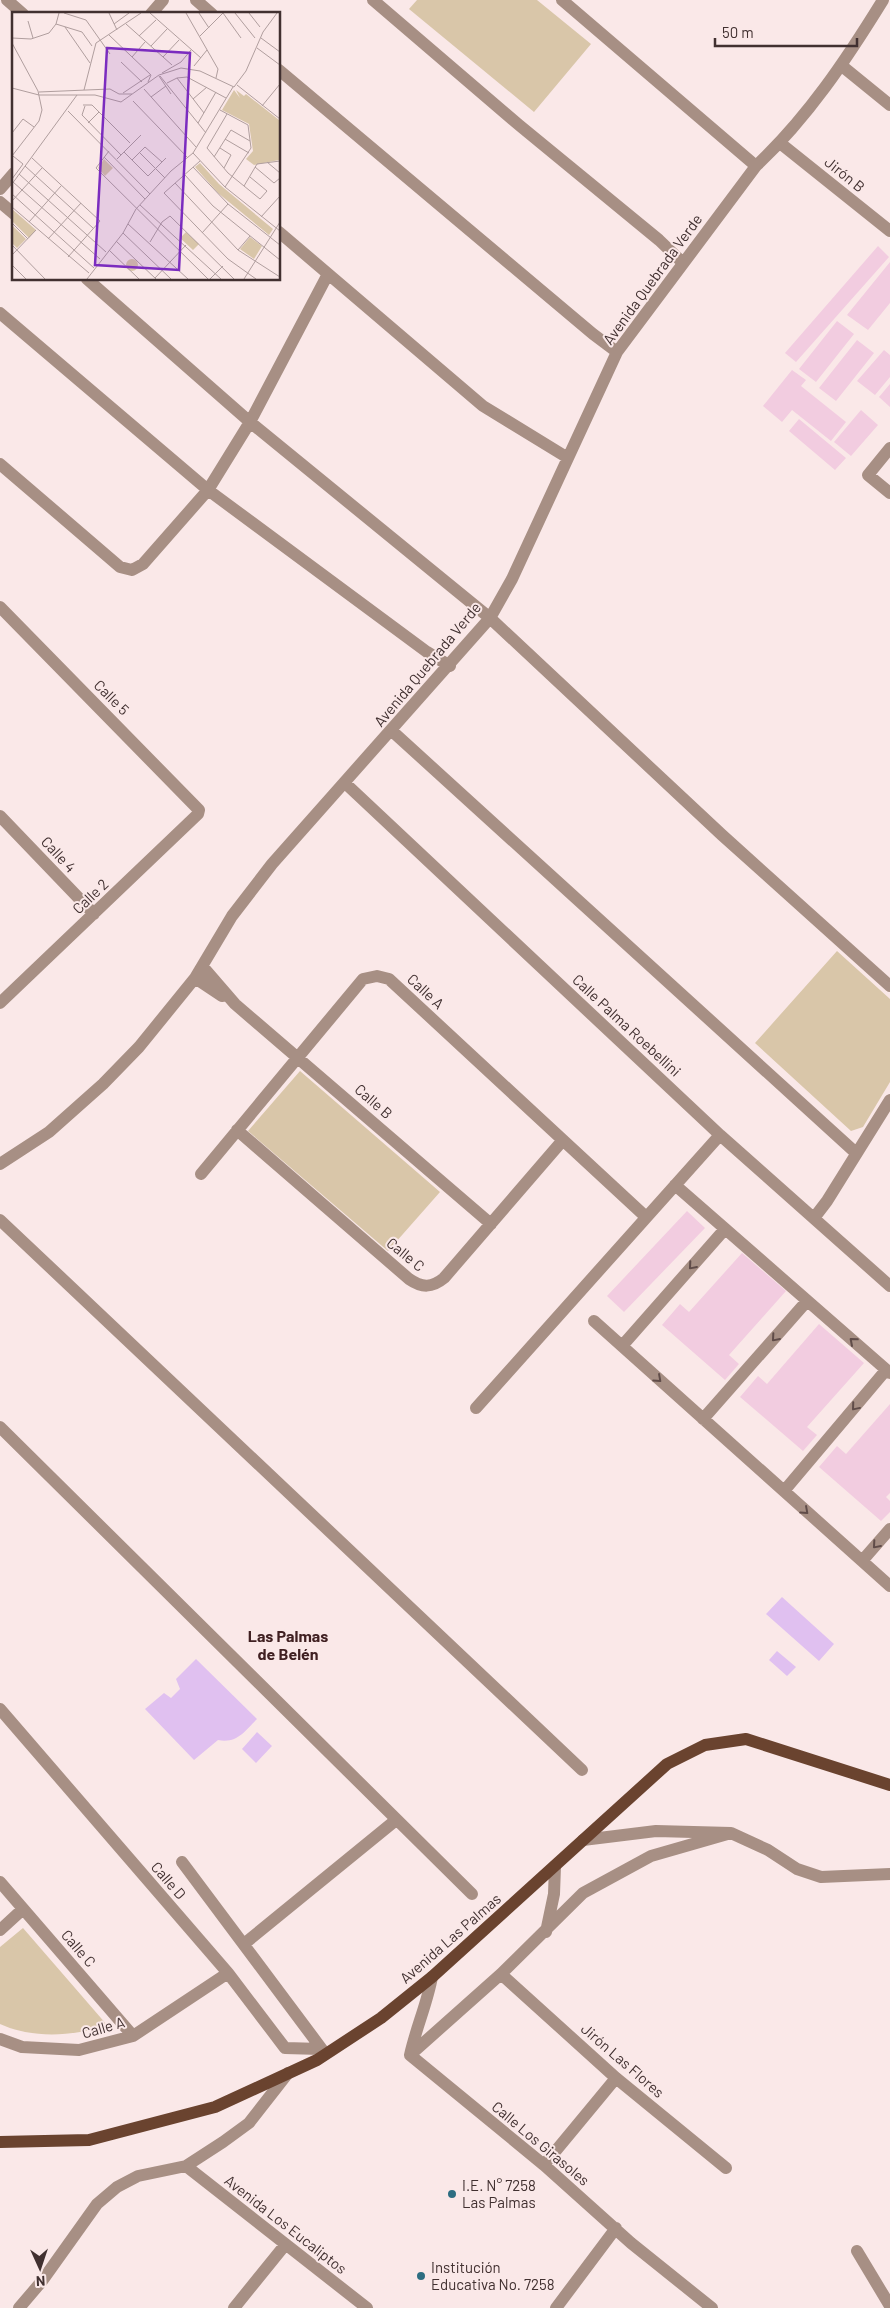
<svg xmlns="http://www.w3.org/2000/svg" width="890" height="2308" font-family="Barlow,sans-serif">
<rect width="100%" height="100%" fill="#fae8e8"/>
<path fill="#d9c6a9" d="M417 0H537L591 44 534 112 409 9Z
M837 951 890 999V1082L863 1127 851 1131 755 1043Z
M300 1071 440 1192 388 1251 248 1131Z
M23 1928 107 2025 106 2026C72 2036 33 2039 0 2024V1947Z"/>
<path fill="#e0c0f0" d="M782 1597 834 1644 819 1661 766 1614Z
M777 1651 796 1667 787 1676 769 1660Z
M196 1659 257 1719C245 1731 237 1744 218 1740L194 1760 145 1709 164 1693 171 1698 180 1689 176 1679Z
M257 1732 272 1746 256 1763 242 1749Z"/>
<path fill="#f2cce0" d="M878 246 889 257 796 362 785 353Z
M890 262V303L868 330 847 315Z
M837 321 854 334 816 382 799 369Z
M857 340 874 353 836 401 819 388Z
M884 350 890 355V377L875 395 857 381Z
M792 370 806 380 801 386 846 422 831 441 792 410 782 422 763 406Z
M890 384V407L879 397Z
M861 410 878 425 851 456 834 442Z
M799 419 846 458 835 470 789 431Z
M687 1211 705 1228 624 1312 607 1296Z
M742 1253 786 1291 729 1355 739 1364 725 1380 662 1325 680 1304 689 1312Z
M819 1324 864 1363 807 1427 817 1435 803 1451 740 1397 758 1376 767 1384Z
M890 1404V1493L886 1497 890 1501V1512L881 1521 819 1467 837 1446 846 1454Z"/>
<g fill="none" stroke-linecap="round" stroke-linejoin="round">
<path stroke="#a78f84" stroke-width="12" d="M7 0 23 14
M196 0 212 14
M373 0 519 125 659 240 683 263
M562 0 756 166
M151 14 163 0
M842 66 890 105
M279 70 593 334 617 352
M780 143 890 231
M0 189 14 173
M0 202 14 214
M279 232 483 406 568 458
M87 279 250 422 490 618 722 835 890 986
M0 313 208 490 427 652 450 666
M890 448 868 475 890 493
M0 464 120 567 132 570 143 564 208 490 250 422 328 274
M0 607 199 810 198 814 0 1003
M392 731 856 1153
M345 783 720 1135 890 1286
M0 816 94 914
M203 967 235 1004 491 1224
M195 978 222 996
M237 1130 409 1279C422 1288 432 1288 444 1278L563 1140
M0 1164 49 1132 103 1084 139 1047 195 978 232 916 272 864 490 618 512 579 617 352 756 166C808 117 846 60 883 0
M201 1174 363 979 377 976 389 979 646 1217
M675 1185 890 1373
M814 1218 827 1201 890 1100
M0 1220 582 1770
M594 1321 890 1586
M622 1346 725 1229
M476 1408 720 1135
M703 1419 807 1301
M0 1427 472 1894
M784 1491 886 1370
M862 1561 890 1529
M0 1709 228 1973 285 2048 321 2049
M583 1840 656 1831 731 1833 768 1850 797 1869 821 1877 890 1874
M182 1862 324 2052
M0 1882 133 2036
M0 1930 23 1909
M546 1932 554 1894 555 1866
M244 1944 396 1820
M501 1974 616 2078 726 2168
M432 1977C427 2004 416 2028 410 2055L544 2165 631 2243 712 2308
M0 2039 22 2047 79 2050 133 2036 228 1973
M410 2055 501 1974 583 1893 651 1856 731 1833
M544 2165 616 2078
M186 2166 367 2308
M857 2251 890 2306
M19 2308 42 2281 97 2204 117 2187 138 2176 186 2166 223 2142 249 2123 288 2073
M234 2308 285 2245
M556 2308 616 2228"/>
<path stroke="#6a432f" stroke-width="12" d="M0 2142 89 2140 215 2107 317 2060 381 2018 432 1977 667 1764 705 1745 746 1739 890 1785"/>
</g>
<defs><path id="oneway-chevron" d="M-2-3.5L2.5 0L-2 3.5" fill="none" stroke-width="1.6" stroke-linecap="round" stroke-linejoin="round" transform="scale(1.25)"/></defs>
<g stroke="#604c49">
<use href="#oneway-chevron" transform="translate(692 1266) rotate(131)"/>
<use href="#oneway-chevron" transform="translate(775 1338) rotate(131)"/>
<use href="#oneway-chevron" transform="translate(853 1341) rotate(-139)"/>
<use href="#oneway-chevron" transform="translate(658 1379) rotate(42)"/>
<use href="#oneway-chevron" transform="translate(855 1407) rotate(130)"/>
<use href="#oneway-chevron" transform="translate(805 1511) rotate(42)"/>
<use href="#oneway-chevron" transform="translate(876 1545) rotate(131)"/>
</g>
<g fill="#2d6d81" stroke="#fae8e8" stroke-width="2">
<circle cx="452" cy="2194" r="5"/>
<circle cx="421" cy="2276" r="5"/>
</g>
<g text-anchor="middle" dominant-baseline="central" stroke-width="4" stroke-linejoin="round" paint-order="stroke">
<g font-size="15" fill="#413030" stroke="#fae8e8">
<text transform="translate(845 174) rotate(39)">Jirón B</text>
<text transform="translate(652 279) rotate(-54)">Avenida Quebrada Verde</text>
<text transform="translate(427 664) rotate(-50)">Avenida Quebrada Verde</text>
<text transform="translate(112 697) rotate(45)">Calle 5</text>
<text transform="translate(59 854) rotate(47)">Calle 4</text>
<text transform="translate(90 896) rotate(-44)">Calle 2</text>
<text transform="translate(426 991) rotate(43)">Calle A</text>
<text transform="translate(627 1025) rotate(43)">Calle Palma Roebellini</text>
<text transform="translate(374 1101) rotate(41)">Calle B</text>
<text transform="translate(406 1254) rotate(39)">Calle C</text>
<text transform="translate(169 1880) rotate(49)">Calle D</text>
<text transform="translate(450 1938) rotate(-41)">Avenida Las Palmas</text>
<text transform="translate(79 1948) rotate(49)">Calle C</text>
<text transform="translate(103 2027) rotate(-16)">Calle A</text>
<text transform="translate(623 2060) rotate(41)">Jirón Las Flores</text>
<text transform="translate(541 2143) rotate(40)">Calle Los Girasoles</text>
<text transform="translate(286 2224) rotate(38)">Avenida Los Eucaliptos</text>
</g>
<g font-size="15" fill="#413030" stroke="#fae8e8" text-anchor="start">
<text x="462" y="2185">I.E. N° 7258<tspan x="462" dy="17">Las Palmas</tspan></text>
<text x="431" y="2267">Institución<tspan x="431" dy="17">Educativa No. 7258</tspan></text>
</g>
<g font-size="16" font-weight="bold" fill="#402022" stroke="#fae8e8">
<text x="288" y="1635">Las Palmas<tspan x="288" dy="18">de Belén</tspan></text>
</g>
</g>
<g transform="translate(12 12)">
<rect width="268" height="268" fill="#fae8e8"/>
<path d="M222 78 228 86 224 78 232 84 234 82 267 108V148L242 153 234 147 241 139 237 112 210 98ZM92 147 101 156 93 164 86 156ZM188 151 207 172 261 217 257 223 206 181 183 155ZM0 197 24 218 17 226 0 209ZM0 213 14 227 5 236 0 231ZM174 220 187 232 181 238 168 226ZM238 225 250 234 242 247 228 237ZM114 253a6 6 0 1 1 12 0a6 6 0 1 1-12 0Z" fill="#d9c6a9"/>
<path fill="none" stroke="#b09e9e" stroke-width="1" d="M52 1 74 8 98 42M97 1 105 18M138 1 189 46M174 1 206 57 204 66M187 1 197 16M211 1 229 26M223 1 243 26M237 1 248 15M16 9 21 26M44 12 70 20 80 34M102 12 117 1M114 12 160 53M53 15 78 51M97 23 139 63 136 70M127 24 144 8M188 24 211 1M0 26 19 27 37 21 44 12 47 1M249 26 268 40M0 31 26 79 30 98 27 109 0 144M139 34 155 17M245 36 268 53M120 45 133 30M151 45 167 28M109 50 130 70M182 54 195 38M150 61 169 50 179 38M147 64 159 82M148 64 194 121M165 66 192 101M155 71 165 66 175 65 214 86M225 73 268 107M0 76 27 83H83L109 90 147 63 169 56 188 59 222 75 234 59 251 20 265 1M132 77 184 135M72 78 84 31 129 1M27 80 98 77 107 82H120M111 81 138 63M139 85 154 74M181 87 195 75M121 89 176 146M71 93H80L118 131M73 94 70 103 109 143M250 94 268 72M208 98 236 113 239 136 213 175M56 99 138 182M215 102 195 136 216 161 248 187 255 179 238 165M76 111 87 100M186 111 204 80M0 121 11 107 22 115M213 127 237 141M208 136 219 143 212 156M97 139 84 156 196 267M112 140 136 164 154 146M127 140 153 166M181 141 213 175 268 219M92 145 133 187M202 145 219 118 238 129M20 146 88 209 56 245M105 147 129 123M120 148 133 135 150 150M188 149 152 181 216 247 244 267M255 150 268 161M13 154 81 216M181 155 216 192 268 233M243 155 262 171 268 166M7 162 94 240M173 163 201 194 268 248M0 167 11 152 1 144M1 170 88 247M163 171 226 238 268 265M0 172 65 83M232 174 245 152 268 149M0 182 82 256M0 189 30 156M128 193 209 267M0 195 77 261M249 205 268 184M17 210 49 174M0 211 16 227M116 212 176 267M111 221 159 267M190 221 216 192M36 227 69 191M104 229 144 267M138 230 150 210 158 204 222 267M0 233 33 267M97 238 127 267M226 238 238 224M0 243 24 218M0 253 14 267M143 266 174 233M75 267 111 221 124 197 159 159 181 141 221 75M198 267 211 254M232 267 268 210"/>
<path fill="#7b2cbf" fill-opacity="0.15" stroke="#7b2cbf" stroke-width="2.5" d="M95 36 178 41 167 258 83 253Z"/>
<rect width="268" height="268" fill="none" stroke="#413030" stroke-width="2.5"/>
</g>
<g transform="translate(40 2268) rotate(177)" stroke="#fae8e8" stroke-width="4" paint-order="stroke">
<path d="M0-4L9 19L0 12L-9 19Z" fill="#413030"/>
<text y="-8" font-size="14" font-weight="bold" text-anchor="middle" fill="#413030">N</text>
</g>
<path d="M715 38v8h142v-8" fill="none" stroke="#413030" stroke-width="2.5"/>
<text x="722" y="38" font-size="15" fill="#413030" stroke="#fae8e8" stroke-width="4" paint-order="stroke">50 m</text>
</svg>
